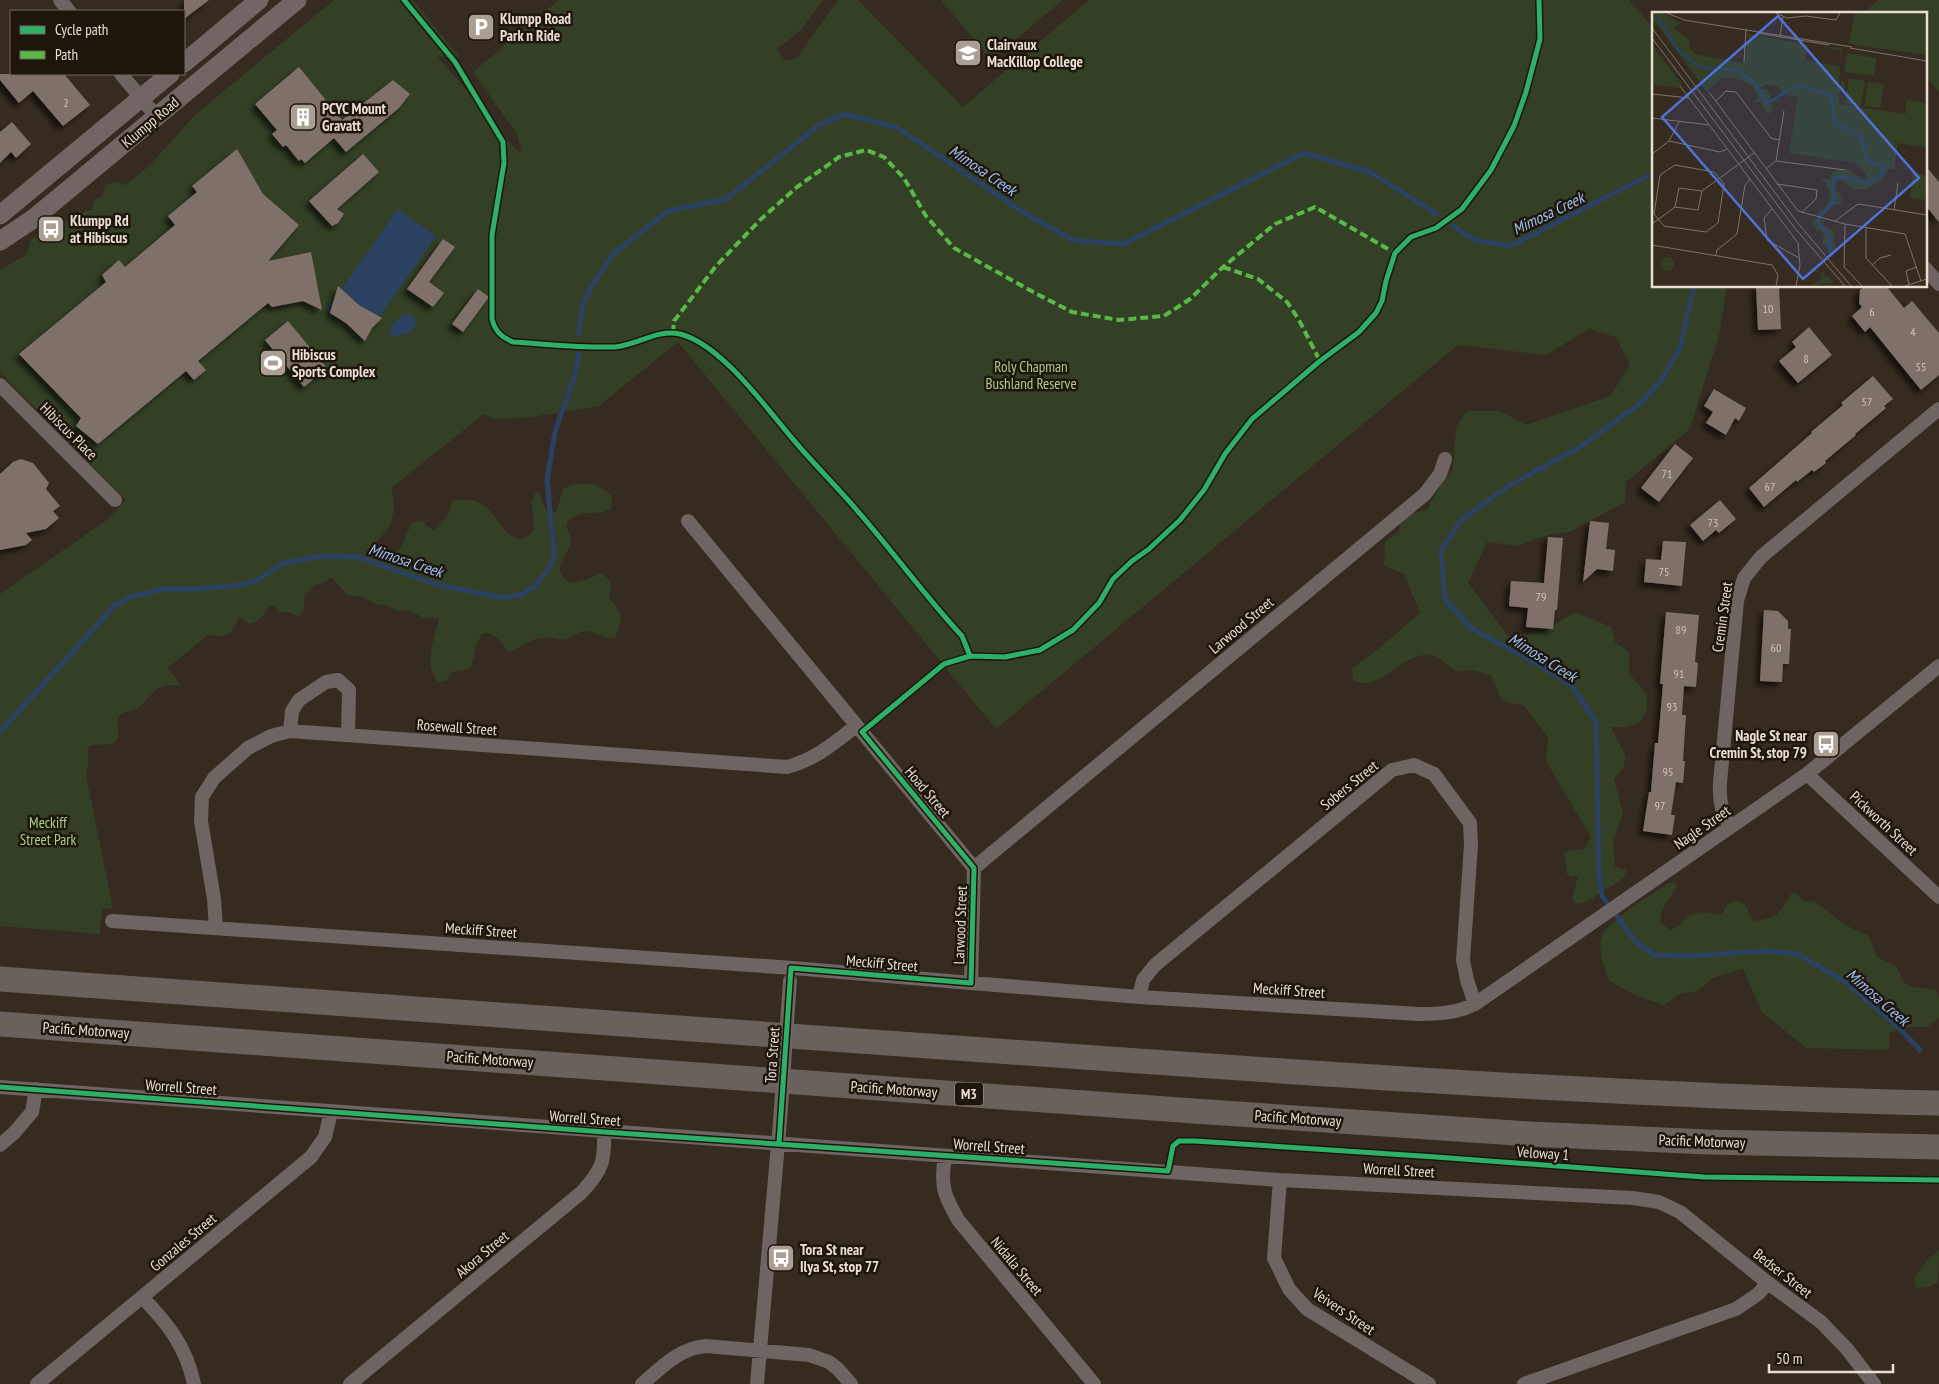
<svg xmlns="http://www.w3.org/2000/svg" width="1939" height="1384" font-family="'PT Sans Narrow',sans-serif">
<defs>
<filter id="shadow"><feDropShadow dx="-4.5" dy="4.5" stdDeviation="2.5" flood-color="#0009"/></filter>
</defs>
<rect width="100%" height="100%" fill="#352b20"/>
<path fill="#334025" d="M334 0H399L445 56 438 57 519 153 521 150 517 134 473 72 559 0H823L801 30 777 49 784 59 783 61 796 59 838 0H858L963 107 1089 0H1629L1653 28V286H1727L1719 335 1690 429 1626 482 1625 502 1569 532 1551 534 1517 546 1487 542 1468 583 1508 636 1541 633 1575 612 1611 627 1615 642 1629 652V674L1647 694V710L1640 722 1627 727H1611L1626 757 1623 768 1614 779 1623 813 1613 841 1615 867 1626 870 1624 878 1586 902 1575 904 1572 899 1578 876 1571 877 1567 874 1564 852 1584 849 1591 837 1546 761 1548 737 1524 706 1502 701 1491 675 1471 670 1457 672C1450 667 1439 656 1431 655 1399 652 1382 695 1353 680L1352 668 1378 649 1420 613 1404 574 1384 566 1385 542 1399 531C1400 516 1413 513 1427 510L1443 481 1453 471 1456 427 1467 411H1500L1526 425 1610 396 1630 365 1616 337 1589 329 1546 355 1458 345 996 729 678 342 599 406 525 418 493 419 484 414 391 488C395 500 395 510 391 522 387 537 365 542 381 558 402 554 403 543 411 524L414 522 425 521V525L434 530 448 515 452 501C463 499 475 498 485 506 500 518 513 556 534 530L532 502 536 492H539L546 510 550 514 557 510 563 489C579 480 599 482 612 496L611 509C594 518 580 506 566 524 566 530 572 536 571 542 566 560 549 570 571 583L586 580 600 573C614 581 611 584 609 598 625 617 623 616 615 638 604 640 597 631 585 631 579 631 573 637 567 639 559 641 549 635 540 638 528 640 520 649 508 652 501 642 496 632 483 633 474 644 475 657 470 669L452 672 446 681 439 682C422 667 435 638 439 618H424L407 610 397 611 388 606 375 604 364 597 347 595 333 579 330 578 325 582 315 585 304 596C304 603 306 613 298 617L290 612 279 613 275 607 269 606C263 616 260 622 249 624L239 617C231 636 229 638 208 635L168 668 181 685C175 685 167 685 161 687 151 690 147 703 138 708 132 713 122 709 118 718 115 725 122 734 116 741 110 747 98 743 90 746L87 752 89 759 86 775 113 909 102 908 100 934 0 926V594L107 520 126 500 0 372V270L26 255 32 238 45 237 53 229 59 230 61 222H74L78 218 79 210 83 213 85 211H92L94 201 102 196 104 188 108 184 118 182 122 185 127 184 150 165 196 114Z
M408 0H413L458 55 457 58Z
M941 0H1063L991 60Z
M1878 0H1939V92L1925 76V14H1872L1868 9Z
M1673 882 1677 886C1671 902 1662 900 1660 922L1670 930 1680 925 1688 915 1701 912 1722 915 1728 903 1737 901 1744 903 1753 921 1766 919 1777 915 1792 893H1796L1803 901 1816 902 1845 925 1869 936 1877 957 1896 966 1904 983 1914 987 1936 990 1939 997V1018L1927 1027H1907L1889 1033V1050L1806 1048 1762 1012 1743 969 1712 978 1698 991 1682 993 1664 1005 1635 995 1609 981C1604 966 1597 952 1602 936 1605 924 1660 887 1673 882Z
M1939 1250 1938 1282 1930 1287 1916 1288 1914 1280C1920 1267 1928 1259 1939 1250Z"/>
<path fill="#2a4162" d="M398 209 436 236 365 337 327 310Z
M407 314 415 318V327L408 333 393 337 390 335C389 325 399 317 407 314Z"/>
<g fill="none" stroke-linecap="round" stroke-linejoin="round">
<path stroke="#2a4162" stroke-width="5" d="M1453 226 1475 240 1510 246 1648 176H1653
M1694 286 1680 348 1662 379 1641 403 1580 447 1507 487 1460 521 1441 551 1445 599 1471 628 1544 668 1572 686 1596 722 1599 875 1602 896 1635 941 1654 955 1688 956 1766 951 1798 954 1844 981 1896 1025 1920 1050
M579 334 583 303 592 286 613 254 668 211 726 199 819 125 844 114 896 127 1021 211 1072 240 1123 244 1304 153 1370 172 1437 214
M0 732 114 606 130 597 164 589H197L242 585 256 581 283 563 323 556 358 557 435 584 503 598 523 594 534 587 547 571 553 560 554 553 547 480 555 432 575 374 579 354"/>
</g>
<path fill="#80706a" filter="url(#shadow)" d="M184 0H209L184 19Z
M299 67 342 120 393 80 410 94 399 108 346 152 334 138 305 163 301 159 299 161 286 145 283 147 272 134 277 130 255 104Z
M0 74H64L90 105 63 126 33 91 19 103 0 80Z
M12 122 31 144 16 158 11 152 0 163V132Z
M237 149 263 194 299 225 268 261 311 252 322 310 303 301 272 307 268 303 198 361 206 370 194 380 186 371 98 444 76 426 81 418 19 354 106 282 102 275 119 260 125 267 175 225 168 216 197 192 192 186Z
M363 154 379 172 337 209 344 214 338 223 332 226 309 201Z
M1925 165 1939 182V222L1925 205Z
M443 239 455 247 429 282 444 293 433 307 407 289Z
M338 286 359 305 382 318 372 328 365 341 346 323 330 313Z
M1756 286H1779L1781 329 1758 330Z
M1865 286H1886L1904 308 1912 301 1939 333V375L1921 390 1870 327 1865 332 1852 316 1862 307 1859 303 1860 290Z
M478 289 489 297 463 332 452 324Z
M288 321 327 368 304 387 265 340Z
M1809 327 1832 355 1798 383 1779 361 1796 347 1792 342Z
M1873 376 1893 399 1884 406 1886 408 1855 434 1856 435 1825 461 1826 463 1814 472 1812 470 1797 482 1796 480 1764 507 1749 488 1812 433 1811 432 1843 405 1841 403Z
M1714 389 1746 408 1739 421 1735 418 1726 435 1706 423 1713 412 1704 406Z
M1675 444 1693 458 1659 502 1641 488Z
M21 459 33 463 49 483 46 489 60 506 53 511 59 518 46 529 26 533 32 540 26 545 0 550V474L13 462Z
M1720 500 1736 519 1719 533 1716 530 1703 541 1690 525Z
M1590 521 1609 523 1606 549 1615 550 1613 571 1597 569 1583 582Z
M1548 537 1563 538 1557 610H1555L1553 629 1526 627 1528 608 1509 606 1511 581 1544 583Z
M1663 541 1686 542 1682 586 1644 582 1646 559 1661 560Z
M1764 610 1778 611 1788 621V629H1791L1789 664H1783L1782 682 1760 681Z
M1666 612 1699 615 1695 662 1698 663 1696 687 1684 686 1682 715H1686L1683 761H1685L1683 783 1676 782 1671 815H1675L1672 835 1643 831 1649 792H1651L1655 743H1658L1663 684H1660Z"/>
<g fill="none" stroke-linecap="round" stroke-linejoin="round">
<path stroke="#6e6462" stroke-width="14" d="M60 0 69 11
M121 74 156 116
M1925 268 1939 284
M0 385 115 500
M688 521 974 868
M290 731 292 711 299 700 326 682 338 680 349 690 348 735
M1807 774 1939 897
M1730 827C1721 813 1719 799 1720 783L1737 601 1744 578 1761 557 1939 409
M112 921 793 968 1139 997 1419 1014C1439 1014 1457 1013 1475 1004L1807 774 1939 666
M216 928 214 899 201 821 202 797 214 778 248 748 271 736 290 731 787 767C816 759 833 744 856 726
M971 983 974 868 1425 494 1440 474 1445 459
M1139 997 1143 980 1155 965 1392 770 1414 765 1434 774 1470 823 1471 845 1463 960 1467 980 1475 1004
M0 1087 1280 1180 1633 1198 1659 1202 1680 1212 1768 1283 1821 1322 1847 1349 1874 1384
M0 1145 14 1133 32 1112 36 1089
M945 1156C940 1186 944 1196 959 1221L1094 1384
M1280 1180 1274 1258 1289 1289 1307 1309 1429 1384
M142 1297C168 1324 186 1346 194 1384
M37 1384 311 1157 325 1137 331 1112
M350 1384 582 1192C602 1170 605 1162 604 1132
M642 1384C661 1368 679 1348 706 1346L809 1355 829 1362 838 1369 851 1384
M757 1384 780 1121
M1524 1384 1736 1309 1758 1294 1768 1283"/>
<path stroke="#716663" stroke-width="19" d="M184 63 259 0
M0 215 170 74
M0 241 33 219 297 0"/>
<path stroke="#6b615c" stroke-width="25" d="M0 979C328 1002 656 1026 984 1050 1302 1073 1620 1096 1939 1103
M0 1024 1194 1111 1530 1134 1708 1142 1939 1147"/>
<path stroke="#6e6462" stroke-width="14" d="M780 1121 790 981"/>
<path stroke="#58b947" stroke-width="4" stroke-dasharray="8 4" stroke-linecap="butt" d="M1223 267 1258 279 1287 302 1299 320 1320 361
M673 333 674 321 716 266 760 220 797 187 839 157 866 150 884 157 904 178 926 216 954 248 1035 293 1072 312 1119 320 1164 316 1190 299 1223 267 1275 224 1315 207 1395 253"/>
<g stroke="#1e160d" stroke-width="8">
<path id="cycleway" d="M404 0 455 62 503 142 504 163 492 235V319C495 331 501 337 513 342 546 344 581 348 615 347 638 345 657 329 680 334 723 345 768 411 797 444 816 466 837 487 855 508 892 550 924 595 962 636L970 656
M0 1087 604 1132 1168 1171 1173 1146 1179 1141H1195L1436 1157 1704 1177 1939 1180
M779 1143 791 968 971 983 974 868 862 732 944 664 970 656 1005 657 1040 650 1073 630 1099 603 1113 579 1132 561 1149 549 1180 520 1204 490 1225 454 1252 419 1320 361 1359 332 1376 313 1382 301 1386 281 1395 253 1411 237 1436 228 1462 209 1491 170 1514 126 1526 92 1540 39 1539 0"/>
</g>
<use href="#cycleway" stroke="#2db169" stroke-width="5"/>
</g>
<defs>
<g id="parking-square" transform="scale(1.4375)"><rect x="-9" y="-9" width="18" height="18" rx="4" fill="#ab9f94" stroke="#1e160d"/><path d="M-3.5-5.5H1a3.5 3.5 0 0 1 0 7H-1V5.5H-3.5ZM-1-3.4V-.6H.8a1.4 1.4 0 0 0 0-2.8Z" fill="#fff"/></g>
<g id="school-square" transform="scale(1.4375)"><rect x="-9" y="-9" width="18" height="18" rx="4" fill="#ab9f94" stroke="#1e160d"/><path d="M0-5L7-2L0 1L-7-2ZM-4 1L0 2.5L4 1V4Q0 6-4 4Z" fill="#fff"/></g>
<g id="building-square" transform="scale(1.4375)"><rect x="-9" y="-9" width="18" height="18" rx="4" fill="#ab9f94" stroke="#1e160d"/><path d="M-4-6H4V6H1V3H-1V6H-4ZM-2.5-4.3h1.7v1.8h-1.7ZM.8-4.3h1.7v1.8H.8ZM-2.5-1h1.7V.8h-1.7ZM.8-1h1.7V.8H.8Z" fill="#fff"/></g>
<g id="bus-square" transform="scale(1.4375)"><rect x="-9" y="-9" width="18" height="18" rx="4" fill="#ab9f94" stroke="#1e160d"/><path d="M-5-6H5V4H4V6H2V4H-2V6H-4V4H-5ZM-3.5-4V0h7V-4ZM-3.5 1.2v1.5H-2V1.2ZM2 1.2v1.5H3.5V1.2Z" fill="#fff"/></g>
<g id="stadium-square" transform="scale(1.4375)"><rect x="-9" y="-9" width="18" height="18" rx="4" fill="#ab9f94" stroke="#1e160d"/><path d="M0-5a6.5 5 0 1 0 0 10a6.5 5 0 1 0 0-10ZM-3.5-1.8h7v3.6h-7Z" fill="#fff"/></g>
</defs>
<g fill-rule="evenodd">
<use href="#parking-square" x="481" y="27"/>
<use href="#school-square" x="968" y="53"/>
<use href="#building-square" x="303" y="117"/>
<use href="#bus-square" x="51" y="229"/>
<use href="#stadium-square" x="273" y="363"/>
<use href="#bus-square" x="1826" y="744"/>
<use href="#bus-square" x="781" y="1258"/>
</g>
<g text-anchor="middle" dominant-baseline="central" stroke-width="5" stroke-linejoin="round" paint-order="stroke">
<g font-size="12" fill="#d0c2b9">
<text x="66" y="102">2</text>
<text x="1768" y="308">10</text>
<text x="1872" y="311">6</text>
<text x="1913" y="331">4</text>
<text x="1806" y="358">8</text>
<text x="1921" y="366">55</text>
<text x="1867" y="401">57</text>
<text x="1667" y="473">71</text>
<text x="1770" y="486">67</text>
<text x="1713" y="522">73</text>
<text x="1664" y="571">75</text>
<text x="1541" y="596">79</text>
<text x="1681" y="629">89</text>
<text x="1776" y="647">60</text>
<text x="1679" y="673">91</text>
<text x="1672" y="706">93</text>
<text x="1668" y="771">95</text>
<text x="1660" y="805">97</text>
</g>
<rect fill="#1e160d" stroke="#ada298" stroke-width="1" x="955" y="1082.5" width="28" height="23" rx="4"/>
<g font-size="14" font-weight="bold" fill="#eaded3">
<text x="969" y="1094">M3</text>
</g>
<g font-size="15" font-weight="bold" fill="#eaded3" stroke="#1e160d" text-anchor="start">
<text x="500" y="18">Klumpp Road<tspan x="500" dy="17">Park n Ride</tspan></text>
<text x="987" y="44">Clairvaux<tspan x="987" dy="17">MacKillop College</tspan></text>
<text x="322" y="108">PCYC Mount<tspan x="322" dy="17">Gravatt</tspan></text>
<text x="70" y="220">Klumpp Rd<tspan x="70" dy="17">at Hibiscus</tspan></text>
<text x="292" y="354">Hibiscus<tspan x="292" dy="17">Sports Complex</tspan></text>
<text x="1807" y="735" text-anchor="end">Nagle St near<tspan x="1807" dy="17">Cremin St, stop 79</tspan></text>
<text x="800" y="1249">Tora St near<tspan x="800" dy="17">Ilya St, stop 77</tspan></text>
</g>
<g font-size="15" fill="#eaded3" stroke="#1e160d">
<text transform="translate(150 122) rotate(-40)">Klumpp Road</text>
<text transform="translate(69 431) rotate(45)">Hibiscus Place</text>
<text transform="translate(1722 617) rotate(-82)">Cremin Street</text>
<text transform="translate(1241 625) rotate(-40)">Larwood Street</text>
<text transform="translate(457 727) rotate(4)">Rosewall Street</text>
<text transform="translate(1349 785) rotate(-39)">Sobers Street</text>
<text transform="translate(928 792) rotate(50)">Hoad Street</text>
<text transform="translate(1884 823) rotate(43)">Pickworth Street</text>
<text transform="translate(1702 827) rotate(-35)">Nagle Street</text>
<text transform="translate(960 925) rotate(-88)">Larwood Street</text>
<text transform="translate(481 930) rotate(4)">Meckiff Street</text>
<text transform="translate(882 963) rotate(5)">Meckiff Street</text>
<text transform="translate(1289 990) rotate(4)">Meckiff Street</text>
<text transform="translate(86 1030) rotate(4)">Pacific Motorway</text>
<text transform="translate(772 1055) rotate(-86)">Tora Street</text>
<text transform="translate(490 1059) rotate(4)">Pacific Motorway</text>
<text transform="translate(181 1087) rotate(4)">Worrell Street</text>
<text transform="translate(894 1089) rotate(4)">Pacific Motorway</text>
<text transform="translate(585 1118) rotate(4)">Worrell Street</text>
<text transform="translate(1298 1118) rotate(4)">Pacific Motorway</text>
<text transform="translate(1702 1141) rotate(2)">Pacific Motorway</text>
<text transform="translate(989 1146) rotate(4)">Worrell Street</text>
<text transform="translate(1543 1153) rotate(4)">Veloway 1</text>
<text transform="translate(1399 1170) rotate(3)">Worrell Street</text>
<text transform="translate(183 1242) rotate(-40)">Gonzales Street</text>
<text transform="translate(482 1254) rotate(-40)">Akora Street</text>
<text transform="translate(1017 1266) rotate(50)">Nidalla Street</text>
<text transform="translate(1783 1273) rotate(38)">Bedser Street</text>
<text transform="translate(1344 1311) rotate(34)">Veivers Street</text>
</g>
<g font-size="15" fill="#a9cf89" stroke="#1e160d">
<text x="1031" y="366">Roly Chapman<tspan x="1031" dy="17">Bushland Reserve</tspan></text>
<text x="48" y="822">Meckiff<tspan x="48" dy="17">Street Park</tspan></text>
</g>
<g font-size="16" font-style="italic" fill="#9dc1f3" stroke="#1e160d">
<text transform="translate(983 170) rotate(34)">Mimosa Creek</text>
<text transform="translate(1548 213) rotate(-26)">Mimosa Creek</text>
<text transform="translate(406 560) rotate(18)">Mimosa Creek</text>
<text transform="translate(1543 657) rotate(32)">Mimosa Creek</text>
<text transform="translate(1878 997) rotate(41)">Mimosa Creek</text>
</g>
</g>
<g transform="translate(1652 12)">
<rect width="275" height="275" fill="#352b20"/>
<path d="M0 1H12L28 11 22 16 38 28 37 35 43 42 90 51 93 50 96 22 156 33 151 58 154 49 188 54V38L169 35 189 36 187 73 178 74H189V70H193V77H188L187 92 253 102 255 88 275 91V136L246 131 242 158 237 157 229 169 213 177H202L189 168 184 169 183 177 191 185 188 193 182 192 171 204 166 203 168 197 172 198 178 183 175 172 168 166 178 168 181 159 198 157 210 168 214 167V161L203 151 137 141 146 85 135 84 126 74 114 72 107 76 117 78 119 87 124 85 123 87 128 88V92L123 89 119 92 122 97 117 102 108 90H101L106 86 101 74 88 67 69 66 55 80 0 6ZM203 1H275V43L197 32ZM0 33 28 70 30 73 27 76 0 72ZM195 41 225 46 222 64 192 60ZM197 66 213 69 209 94 193 91ZM216 70 232 72 228 96 212 94ZM261 161 275 163 273 188 258 186ZM164 206 174 208 170 212 182 220 183 241 170 232 172 221 163 217 161 210ZM8 252a7 7 0 1 1 14 0a7 7 0 1 1-14 0ZM164 258 170 261 172 258 173 265H177L182 270 159 274 170 266 168 261 158 259Z" fill="#334025"/>
<path fill="none" stroke="#2a4162" stroke-width="2.5" d="M5 5 27 39 47 55 85 58 103 71 115 91 138 78M140 77 149 74 178 83 184 111 208 124 213 140M178 242 177 224 166 210 168 204 182 190 181 169 189 164 215 171 233 160 231 155 215 148 213 142"/>
<path fill="none" stroke="#7d7368" stroke-width="1" d="M15 1 32 8 200 35M124 1 135 6 154 4 184 8 188 1M0 16 145 210 199 274M105 21 177 33M128 24 131 5M0 26 142 215 193 274M198 36 275 49M92 50 94 18M28 74 146 231 148 253 144 274M57 80 146 199 193 212 253 222 269 269M0 82 37 86M64 89 74 79 84 80 119 126 127 128M0 106 57 113M17 129 68 140 75 137M0 142 17 129 27 110M124 149 132 99M23 153 62 160 72 172 66 211 54 220 12 214 2 202 8 163ZM114 157 124 149 193 158M125 172 165 178 164 187 149 201M50 179 102 141M23 195 27 176 50 179M23 195 46 198 50 179M120 197 112 206 115 228 147 246M242 198 246 171M183 209 206 192 275 203M0 212 23 195M193 212 192 255 210 274M214 216V246L240 274M0 233 120 253 126 263 124 274M64 243 65 238 85 222 93 173 98 167M220 253 228 246 239 243M257 273 254 259 265 255M253 274 275 267"/>
<path fill="#5072d7" fill-opacity="0.15" stroke="#5072d7" stroke-width="2.5" d="M126 4 267 166 151 267 10 105Z"/>
<rect width="275" height="275" fill="none" stroke="#eaded3" stroke-width="2.5"/>
</g>
<rect x="10" y="10" width="175" height="65" fill="#1e160d" stroke="#70665c"/>
<rect x="20" y="26" width="25" height="8" fill="#2db169" stroke="#70665c"/>
<text x="55" y="35" font-size="15" fill="#eaded3">Cycle path</text>
<rect x="20" y="51" width="25" height="8" fill="#58b947" stroke="#70665c"/>
<text x="55" y="60" font-size="15" fill="#eaded3">Path</text>
<path d="M1769 1364v8h124v-8" fill="none" stroke="#eaded3" stroke-width="2.5"/>
<text x="1776" y="1364" font-size="15" fill="#eaded3" stroke="#1e160d" stroke-width="4" paint-order="stroke">50 m</text>
</svg>
